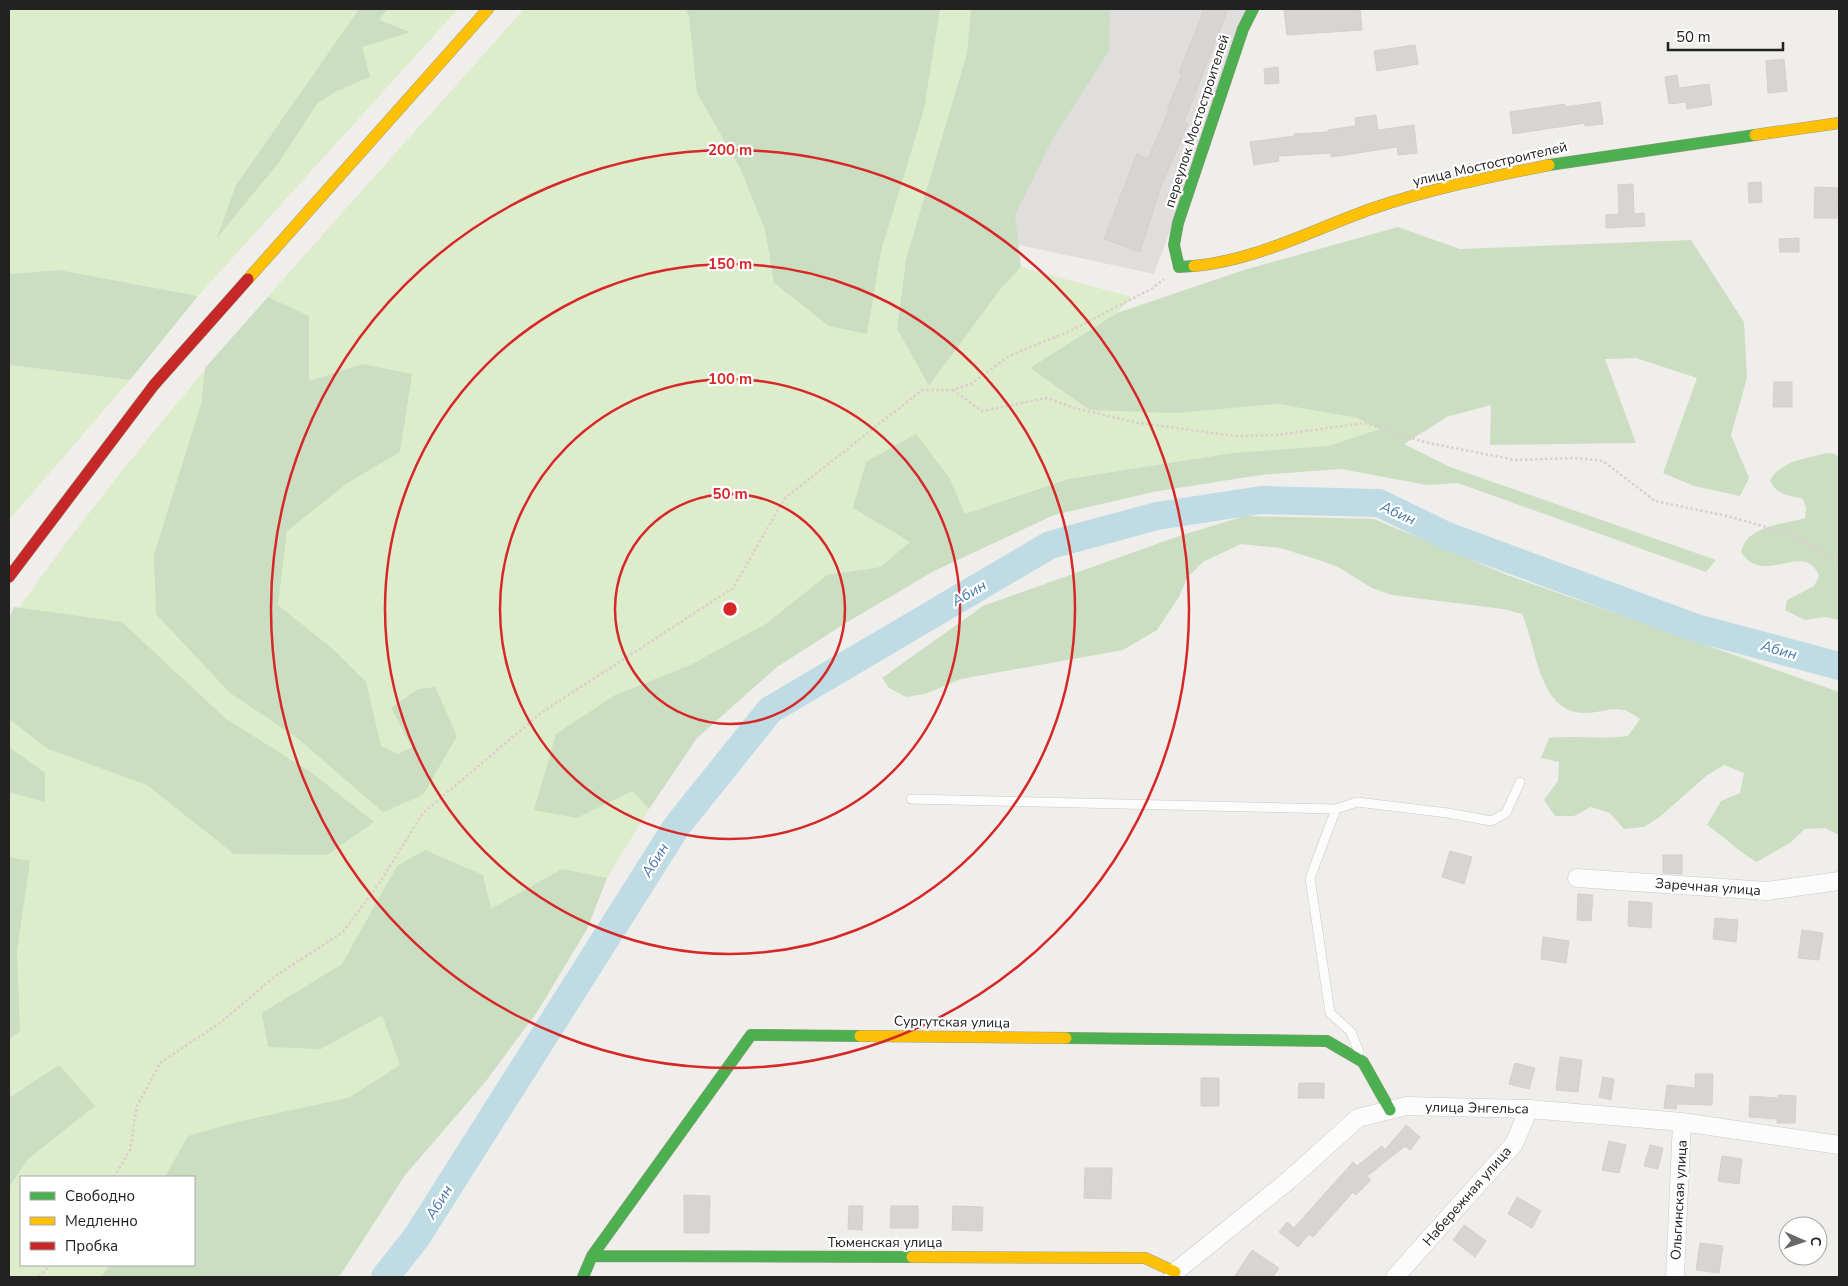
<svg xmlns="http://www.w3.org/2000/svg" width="1848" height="1286" font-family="'Nunito Sans',sans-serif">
<rect width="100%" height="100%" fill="#f0eeeb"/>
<path fill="#dfdedc" d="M1089 9H1253L1154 274 1001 241Z"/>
<path fill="#ddeccb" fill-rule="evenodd" d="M9 9H359L236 185 280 161 317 104 337 91 370 77 362 47 410 31 379 20 388 9H458L198 296 59 270 9 274Z
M524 9H971L967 53 906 259 897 329 929 386 1002 287 1021 267 1132 297 1117 313 1030 368 1177 413 1278 404 1357 418 1380 429 1328 446 1232 453 1068 479 965 514 950 479 853 508 910 542 880 567 827 575 767 623 690 665 615 695 577 818 632 791 649 809 607 878 587 929 537 1012 476 1093 405 1175 339 1277H9V622C162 403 348 209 524 9ZM21 1177H194V1265H21Z
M9 365 130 380 9 520Z"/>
<path fill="#cbdec1" d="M359 9H388L379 20 411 32 362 47 370 77 337 91 317 104 280 161 217 238 236 185Z
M685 9H940L924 109 881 251 867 334 829 326 774 283 765 229 740 168 697 93 689 16Z
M971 9H1110L1109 51 1052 140 1015 215 1021 267 1002 287 929 386 897 329 906 259 967 53Z
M1398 227 1460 249 1691 240 1744 322 1747 378 1731 435 1749 478 1740 496 1694 486 1663 473 1697 378 1636 358 1605 359 1636 443 1490 445 1491 405 1447 417 1404 444 1450 467 1716 560 1706 572 1458 483 1427 485 1341 469 1260 475 1153 492 1054 515 934 571 844 624 777 667 697 738 649 809 632 791 577 818 534 810 556 734 615 695 690 665 767 623 827 575 880 567 910 542 853 508 866 462 916 434 950 479 965 514 1068 479 1232 453 1328 446 1380 429 1357 418 1278 404 1177 413 1090 410 1030 368 1117 313 1244 270Z
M59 270 198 296 130 380 9 365V274Z
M268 297 309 316V381L363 364 412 374 400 452 349 482 287 531 278 605 334 650 366 682 381 746 398 754 412 747 391 708 418 689 435 687 457 736 423 795 383 812 296 737 230 693 156 614 154 555 201 404 205 368Z
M1826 453 1836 454 1839 459V620L1825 617 1805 620 1785 610 1787 600 1814 586 1819 576C1805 539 1763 588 1741 552 1748 525 1781 525 1805 518L1806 508 1803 499C1788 495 1776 495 1770 480 1782 460 1805 459 1826 453Z
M1245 516 1374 519 1507 575 1839 692V835L1825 828 1805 829 1791 842 1757 862C1738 852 1725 837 1707 825L1721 801 1740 793 1744 773 1724 765 1706 776 1661 816 1644 827 1624 829 1610 813 1591 807 1574 816H1555L1544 800 1558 781 1559 762 1541 758 1549 738C1576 735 1602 740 1628 736L1640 719C1636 716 1629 711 1623 710 1612 707 1597 713 1585 713 1538 713 1537 647 1522 614L1503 609 1392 595 1372 588 1338 567 1319 560 1280 548 1241 544 1203 562 1187 578 1179 597 1157 630 1123 650 961 679 925 694 906 697 889 688 882 678 983 606 1182 535Z
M14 607 122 622 226 719 312 773 374 822 327 855 234 854 147 785 48 749 9 719V618Z
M9 747 45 773V802L9 792Z
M425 850 483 875 491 909 562 869 607 878 587 929 537 1012 486 1081 405 1175 339 1277H101L110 1265H194V1177H165L188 1136 237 1122 348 1098 400 1065 382 1015 321 1049 268 1047 262 1013 342 964 397 866Z
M9 857 30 861 17 951 20 1031 9 1040Z
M59 1065 95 1106 28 1159 9 1187V1098Z"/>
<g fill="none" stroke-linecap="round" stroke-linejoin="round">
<path stroke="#bfdbe3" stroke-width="28" d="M385 1277 416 1238 677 826 770 710 1050 545 1157 516 1261 500 1379 503 1447 536 1696 628 1839 666"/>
</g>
<path fill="#d7d4d2" stroke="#d3d0cc" d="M1204 9H1228L1184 122 1188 124 1161 186 1140 252 1104 239 1137 154 1148 159 1169 110H1167L1182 74 1179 73Z
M1284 9H1360L1362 30 1287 35Z
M1415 45 1418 64 1377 71 1374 51Z
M1784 59 1787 91 1768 93 1766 61Z
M1278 67 1279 83 1265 84 1264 69Z
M1677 75 1679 88 1709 84 1712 105 1687 109 1686 102 1669 104 1665 77Z
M1600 102 1603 124 1585 126V123L1513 134 1510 112 1565 104V107Z
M1376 115 1378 130 1414 125 1417 153 1398 155 1397 147 1331 157V153L1278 156 1279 161 1254 165 1250 142 1295 136 1294 134 1328 132V130L1356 126 1355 118Z
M1761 182 1762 202 1749 203 1748 183Z
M1633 184 1634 214 1644 213 1645 226 1606 228V215L1619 214 1618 185Z
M1815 187 1838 188 1837 218H1814Z
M1799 238V252H1780L1779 239Z
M1774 382H1792V407H1773Z
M1450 851 1472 857 1464 884 1442 877Z
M1663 855H1682V874L1663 873Z
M1578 894 1593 895 1591 921 1577 920Z
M1629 901 1652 903 1651 928 1628 926Z
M1715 918 1738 920 1736 942 1713 939Z
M1802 930 1823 933 1819 960 1798 958Z
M1543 937 1569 941 1566 963 1541 959Z
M1560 1057 1582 1060 1578 1092 1556 1090Z
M1515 1063 1535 1068 1529 1089 1509 1084Z
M1695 1074H1713L1712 1105 1677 1104 1676 1109 1664 1108 1667 1085 1695 1088Z
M1603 1077 1614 1079 1611 1100 1599 1097Z
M1201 1078H1219V1106H1201Z
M1299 1083H1324V1098H1298Z
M1778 1095 1796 1096 1795 1123H1777V1119L1749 1117 1750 1096 1778 1098Z
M1406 1125 1420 1137 1410 1150 1405 1146 1367 1176 1371 1180 1356 1195 1353 1192 1313 1237 1309 1234 1298 1247 1279 1232 1287 1222 1294 1228 1353 1162 1357 1166 1382 1146 1385 1150Z
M1609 1141 1626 1145 1619 1173 1602 1170Z
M1650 1145 1663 1148 1658 1169 1644 1166Z
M1722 1156 1742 1159 1739 1184 1718 1181Z
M1085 1168H1112L1111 1199 1084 1198Z
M684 1195 710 1196 709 1233H684Z
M1517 1197 1541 1211 1532 1228 1508 1214Z
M849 1206H863L862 1230 848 1229Z
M891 1206H918V1228H890Z
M953 1206 983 1207 982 1231 952 1230Z
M1464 1225 1486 1241 1475 1257 1453 1240Z
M1700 1243 1723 1246 1719 1273 1696 1270Z
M1252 1250 1279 1268 1273 1277H1234Z"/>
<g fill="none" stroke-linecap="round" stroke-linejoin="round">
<g stroke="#c9c8c7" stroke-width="10">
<path id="lane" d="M911 799 1336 809
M1359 1052 1351 1032 1330 1013 1310 878 1336 809 1357 802 1448 813 1491 821 1506 813 1520 782"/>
</g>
<g stroke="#c9c8c7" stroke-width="19">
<path id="street" d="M1577 878 1767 891 1839 881
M1173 1277 1175 1272 1289 1180 1358 1118 1406 1106 1529 1109 1682 1122 1839 1145
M1395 1277 1514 1144 1529 1109
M1675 1277 1682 1122"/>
</g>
<g stroke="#999a82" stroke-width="12">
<path id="fast" d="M1549 165 1755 135
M1194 266 1179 267 1174 245 1178 223 1243 29 1253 9
M1066 1038 1327 1041 1363 1062 1390 1110
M592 1256 912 1257
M583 1277 592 1256 751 1035 860 1036"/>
</g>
<g stroke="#999a82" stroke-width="12">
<path id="slow" d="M1755 135 1839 123
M1194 266C1257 260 1312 230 1371 209 1429 189 1490 177 1549 165
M248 279 488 9
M860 1036 1066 1038
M912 1257 1145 1258 1175 1272"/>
</g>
<g stroke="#999a82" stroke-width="12">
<path id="jam" d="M9 577 154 385 248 279"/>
</g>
<path stroke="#dccecd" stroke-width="2.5" stroke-dasharray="2.5 2.5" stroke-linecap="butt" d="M953 390 982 411 1047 398 1074 408 1139 423 1236 436 1276 435 1365 423 1424 442 1515 460 1576 458 1603 461 1655 501 1727 516 1788 533 1839 561
M114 1177 130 1150 137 1106 160 1063 220 1023 274 977 343 932 380 882 423 813 541 713 733 588 785 498 922 390H953L971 384 1009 356 1070 331 1153 288 1164 279
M39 1277 50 1265"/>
<use href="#lane" stroke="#fdfcfc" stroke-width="9"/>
<use href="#street" stroke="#fdfcfc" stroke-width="18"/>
<use href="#fast" stroke="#4caf50" stroke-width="11"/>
<use href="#slow" stroke="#ffc107" stroke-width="11"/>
<use href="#jam" stroke="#c62828" stroke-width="11"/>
</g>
<g fill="none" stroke="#d62828" stroke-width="2.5">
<circle cx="730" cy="609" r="115"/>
<circle cx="730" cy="609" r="230"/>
<circle cx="730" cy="609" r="345"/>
<circle cx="730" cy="609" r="459"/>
</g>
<g text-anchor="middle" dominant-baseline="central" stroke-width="4.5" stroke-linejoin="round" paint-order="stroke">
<g font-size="14" fill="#222" stroke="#fff">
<text transform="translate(1197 121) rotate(-72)">переулок Мостостроителей</text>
<text transform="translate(1490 164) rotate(-13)">улица Мостостроителей</text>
<text transform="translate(1708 887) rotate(4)">Заречная улица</text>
<text transform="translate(952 1022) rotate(1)">Сургутская улица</text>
<text transform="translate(1477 1108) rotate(1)">улица Энгельса</text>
<text transform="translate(1467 1196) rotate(-49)">Набережная улица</text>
<text transform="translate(1679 1200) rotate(-87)">Ольгинская улица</text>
<text x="885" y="1242">Тюменская улица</text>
</g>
<g font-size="15" font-style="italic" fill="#4a7aab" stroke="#fff">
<text transform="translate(1398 513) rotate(24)">Абин</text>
<text transform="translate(969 593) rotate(-30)">Абин</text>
<text transform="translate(1779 650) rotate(15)">Абин</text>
<text transform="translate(655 860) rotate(-58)">Абин</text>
<text transform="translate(439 1202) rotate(-58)">Абин</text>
</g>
</g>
<circle cx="730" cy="609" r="8" fill="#d62828" stroke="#fff" stroke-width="2.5"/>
<g font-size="15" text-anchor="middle" font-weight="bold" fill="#d62828" stroke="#fff" stroke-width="4.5" stroke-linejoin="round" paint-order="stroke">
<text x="730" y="155">200 m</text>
<text x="730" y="269">150 m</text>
<text x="730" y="384">100 m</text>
<text x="730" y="499">50 m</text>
</g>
<rect width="1848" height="1286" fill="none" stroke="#222222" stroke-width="20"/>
<rect x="20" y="1176" width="175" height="90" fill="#ffffff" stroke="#a7a7a7"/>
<rect x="30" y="1192" width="25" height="8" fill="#4caf50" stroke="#a7a7a7"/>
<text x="65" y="1201" font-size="15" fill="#222222">Свободно</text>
<rect x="30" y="1217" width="25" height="8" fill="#ffc107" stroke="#a7a7a7"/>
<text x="65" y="1226" font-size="15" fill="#222222">Медленно</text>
<rect x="30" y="1242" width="25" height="8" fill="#c62828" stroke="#a7a7a7"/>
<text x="65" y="1251" font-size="15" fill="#222222">Пробка</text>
<g transform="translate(1803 1241) rotate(92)"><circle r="24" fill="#ffffff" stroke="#a7a7a7"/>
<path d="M0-4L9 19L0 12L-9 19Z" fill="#6a6968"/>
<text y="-8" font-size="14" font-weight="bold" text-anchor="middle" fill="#222222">С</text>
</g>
<path d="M1668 42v8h115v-8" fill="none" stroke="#222222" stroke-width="2.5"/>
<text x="1676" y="42" font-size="15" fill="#222222" stroke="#ffffff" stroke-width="4" paint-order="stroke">50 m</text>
</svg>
